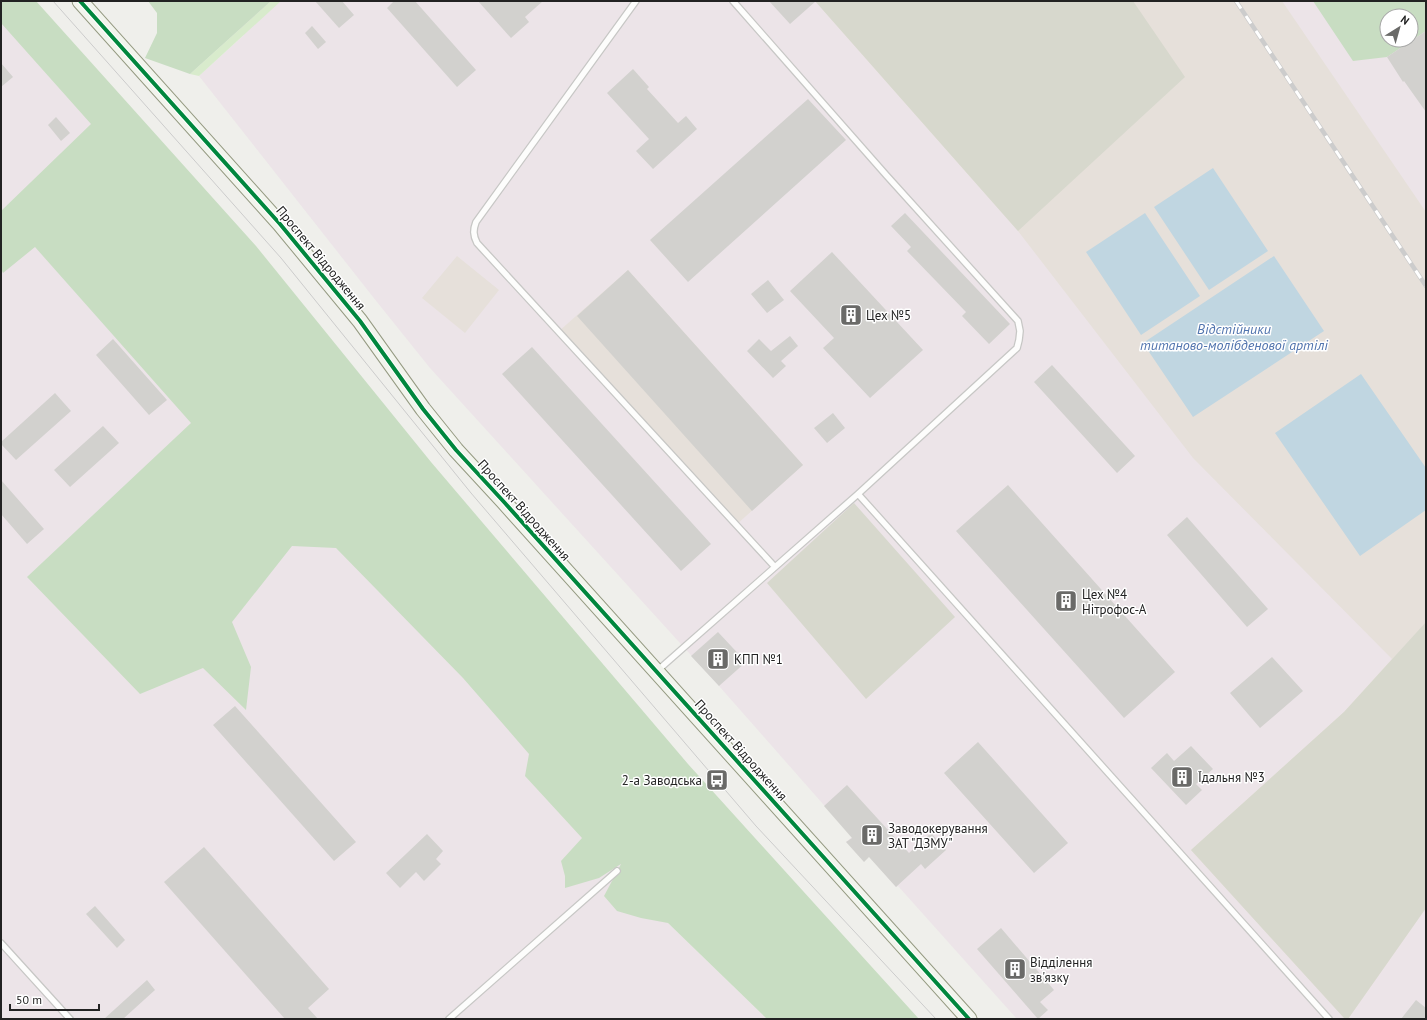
<svg xmlns="http://www.w3.org/2000/svg" width="1427" height="1020" font-family="'PT Sans',sans-serif">
<rect width="100%" height="100%" fill="#efefeb"/>
<path fill="#ece4e8" fill-rule="evenodd" d="M213 1H1426V1019H1017L898 886 896 887 870 857 846 842 852 837 719 686 430 368 377 302 199 76 244 35ZM1387 16H1411V40H1387Z
M1 18 93 119 668 923 767 1019H1Z"/>
<path fill="#e6e0da" d="M815 1H1282L1426 212V908L1348 1019H1345L1191 850 1344 712 1392 659 1193 458 1018 231Z
M457 256 499 290 465 333 422 298Z
M628 270 803 465 736 525 558 332Z"/>
<path fill="#d7d8cd" d="M815 1H1133L1185 77 1018 231Z
M854 503 955 617 866 699 767 583Z
M1426 622V908L1348 1019H1345L1191 850 1344 712Z"/>
<path fill="#d8ebcc" d="M271 1H281L199 76 190 74Z"/>
<path fill="#c8ddc2" fill-rule="evenodd" d="M1 1H36L256 246 431 462 688 764 919 1019H767L668 923 641 918 617 911 604 896 621 864 599 878 565 888V876L561 861 582 838 525 776 529 754 463 678 336 548 292 546 232 622 251 667 246 710 203 668 140 694 27 577 191 423 35 247 3 273 1 269V211L91 124 1 23Z
M148 1H271L190 74 145 58 157 33V13Z
M1313 1H1426V31L1387 57 1353 61ZM1387 16H1411V40H1387Z"/>
<path fill="#c0d6e1" d="M1213 168 1268 251 1209 290 1154 207Z
M1145 213 1200 296 1141 335 1086 252Z
M1274 256 1324 331 1193 417 1143 343Z
M1361 374 1426 468V510L1360 556 1275 433Z"/>
<path fill="#d2d1ce" d="M315 1H342L354 15 339 28Z
M394 1H415L476 70 457 87 387 8Z
M478 1H543L525 17 529 22 511 38Z
M769 1H816L790 24Z
M312 26 326 42 318 49 305 33Z
M1426 31V112L1404 81 1403 82 1387 57Z
M1 63 13 77 1 87Z
M633 69 649 87 647 89 678 123 686 116 697 129 653 169 636 151 649 139 607 93Z
M808 99 846 140 688 282 650 240Z
M56 117 70 133 61 141 48 125Z
M905 213 1010 324 989 344 962 316 966 312 907 251 911 247 891 226Z
M832 252 923 350 870 398 823 348 834 338 790 291Z
M628 270 803 465 752 511 577 316Z
M768 280 784 300 767 313 751 294Z
M790 336 798 346 781 361 786 366 773 378 747 351 759 339 771 351Z
M113 339 167 400 149 415 96 355Z
M532 347 711 544 681 571 502 374Z
M1052 365 1135 456 1117 473 1034 382Z
M55 393 71 411 16 460 1 444V442Z
M833 413 845 428 827 443 814 428Z
M103 426 119 443 70 487 54 470Z
M1 480 44 529 27 544 1 514Z
M1008 485 1175 672 1124 718 956 531Z
M1187 517 1268 609 1247 627 1167 535Z
M718 632 746 662 719 686 691 656Z
M1272 657 1303 691 1260 728 1230 693Z
M235 706 356 842 334 861 213 725Z
M978 742 1068 843 1034 873 944 773Z
M1191 746 1213 769 1196 784 1202 790 1186 805 1151 768 1167 753 1174 761Z
M847 785 909 853 931 833 946 850 925 869 921 864 896 887 869 857 864 862 846 842 852 838 824 806Z
M427 834 443 851 436 859 441 864 424 881 416 872 400 888 386 873Z
M204 847 329 989 308 1008 318 1019H285L164 882Z
M95 906 125 940 117 948 86 914Z
M1001 928 1054 990 1040 1002 1048 1010 1038 1019 977 949Z
M147 980 155 990 123 1019H104Z
M1416 1000 1426 1008V1019H1401Z"/>
<g fill="none" stroke-linecap="round" stroke-linejoin="round">
<g stroke="#c7c7c5" stroke-width="8">
<path id="lane" d="M636 1 476 222C473 230 473 235 477 243L775 567
M858 494 1329 1019
M657 671 858 494 1017 348 1019 340 1020 331 1018 321 887 176 733 1
M1 943 70 1019
M449 1019 617 871"/>
</g>
<g stroke="#959a82" stroke-width="17">
<path id="secondary" d="M80 1 280 224 360 321 423 409 456 450 504 502 969 1019"/>
</g>
<use href="#lane" stroke="#fdfdfc" stroke-width="5.5"/>
<use href="#secondary" stroke="#f2f4ed" stroke-width="15"/>
<path stroke="#ccc" stroke-width="1" d="M53 1 281 258 471 493 756 826 936 1019"/>
<g stroke="#ccc" stroke-width="4.5">
<path id="rail" d="M1236 1 1426 286"/>
</g>
<use href="#rail" stroke="#fff" stroke-width="3" stroke-dasharray="9" stroke-linecap="butt"/>
<g stroke="#fff" stroke-width="6">
<path id="cycleway" d="M80 1 280 224 360 321 423 409 456 450 504 502 969 1019"/>
</g>
<use href="#cycleway" stroke="#00873e" stroke-width="4"/>
</g>
<defs>
<g id="building-square" transform="scale(1.15)"><rect x="-9" y="-9" width="18" height="18" rx="4" fill="#6a6a68" stroke="#fff"/><path d="M-4-6H4V6H1V3H-1V6H-4ZM-2.5-4.3h1.7v1.8h-1.7ZM.8-4.3h1.7v1.8H.8ZM-2.5-1h1.7V.8h-1.7ZM.8-1h1.7V.8H.8Z" fill="#fff"/></g>
<g id="bus-square" transform="scale(1.15)"><rect x="-9" y="-9" width="18" height="18" rx="4" fill="#6a6a68" stroke="#fff"/><path d="M-5-6H5V4H4V6H2V4H-2V6H-4V4H-5ZM-3.5-4V0h7V-4ZM-3.5 1.2v1.5H-2V1.2ZM2 1.2v1.5H3.5V1.2Z" fill="#fff"/></g>
</defs>
<g fill-rule="evenodd">
<use href="#building-square" x="851" y="315"/>
<use href="#building-square" x="1066" y="601"/>
<use href="#building-square" x="718" y="659"/>
<use href="#building-square" x="1182" y="777"/>
<use href="#bus-square" x="717" y="780"/>
<use href="#building-square" x="872" y="835"/>
<use href="#building-square" x="1015" y="969"/>
</g>
<g text-anchor="middle" dominant-baseline="central" stroke-width="3" stroke-linejoin="round" paint-order="stroke">
<g font-size="13" fill="#222" stroke="#fff">
<text transform="translate(321 258) rotate(50)">Проспект Відродження</text>
<text transform="translate(524 510) rotate(48)">Проспект Відродження</text>
<text transform="translate(741 750) rotate(48)">Проспект Відродження</text>
</g>
<g font-size="13" fill="#222" stroke="#fff" text-anchor="start">
<text x="866" y="315">Цех №5</text>
<text x="1082" y="594">Цех №4<tspan x="1082" dy="15">Нітрофос-А</tspan></text>
<text x="734" y="659">КПП №1</text>
<text x="1198" y="777">Їдальня №3</text>
<text x="702" y="780" text-anchor="end">2-а Заводська</text>
<text x="888" y="828">Заводокерування<tspan x="888" dy="15">ЗАТ "ДЗМУ"</tspan></text>
<text x="1030" y="962">Відділення<tspan x="1030" dy="15">зв'язку</tspan></text>
</g>
<g font-size="14" font-style="italic" fill="#5174ae" stroke="#fff">
<text x="1234" y="329">Відстійники<tspan x="1234" dy="16">титаново-молібденової артілі</tspan></text>
</g>
</g>
<rect width="1427" height="1020" fill="none" stroke="#222222" stroke-width="4"/>
<g transform="translate(1399 28) rotate(37)"><circle r="19" fill="#ffffff" stroke="#a7a7a7"/>
<path d="M0-3L7 15L0 10L-7 15Z" fill="#6a6a68"/>
<text y="-6" font-size="11" font-weight="bold" text-anchor="middle" fill="#222222">N</text>
</g>
<path d="M10 1004v6h89v-6" fill="none" stroke="#222222" stroke-width="2"/>
<text x="16" y="1004" font-size="12" fill="#222222" stroke="#ffffff" stroke-width="3" paint-order="stroke">50 m</text>
</svg>
